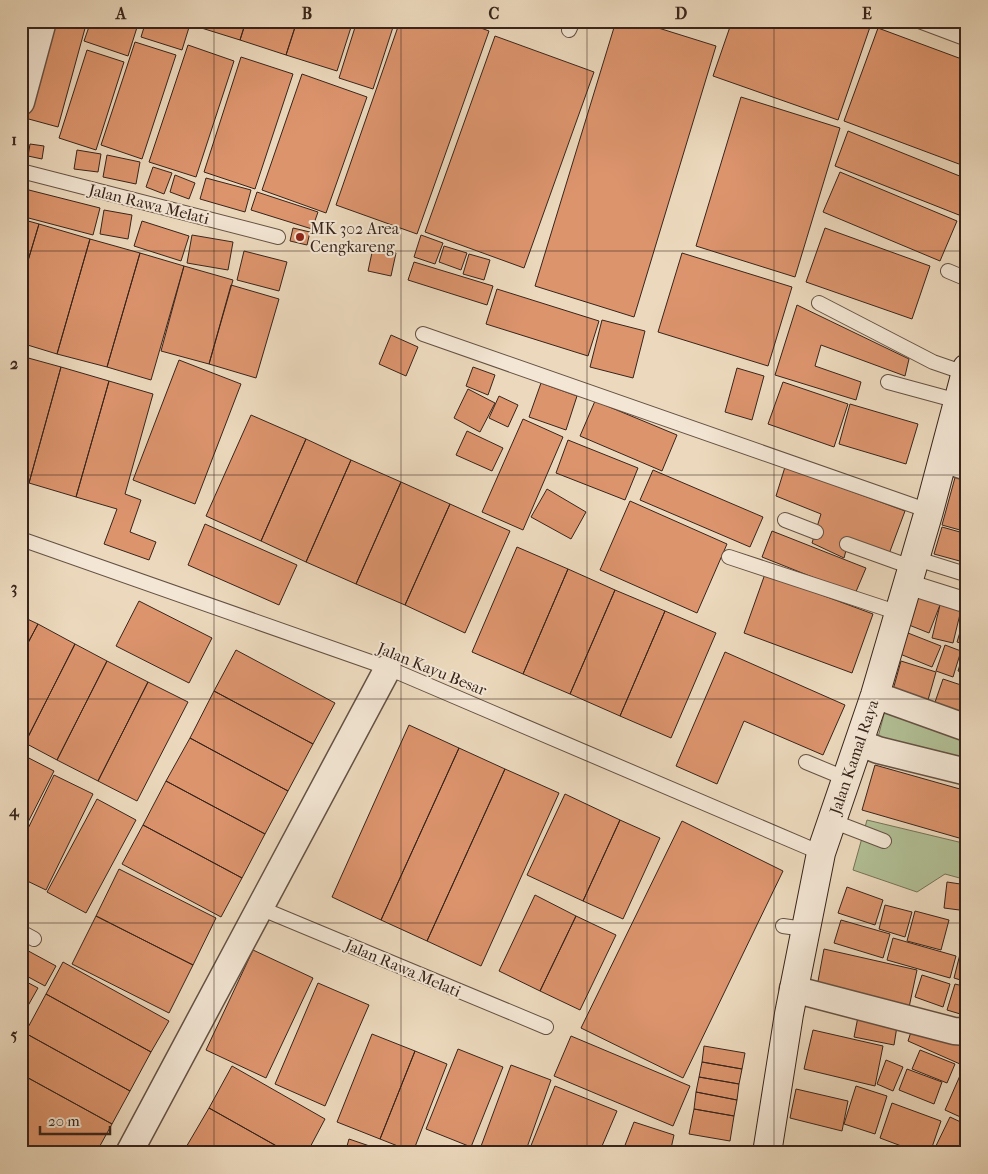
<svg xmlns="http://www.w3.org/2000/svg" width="988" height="1174" font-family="'IM FELL French Canon',serif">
<rect width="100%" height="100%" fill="#ecd9bd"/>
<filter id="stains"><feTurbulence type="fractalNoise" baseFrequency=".004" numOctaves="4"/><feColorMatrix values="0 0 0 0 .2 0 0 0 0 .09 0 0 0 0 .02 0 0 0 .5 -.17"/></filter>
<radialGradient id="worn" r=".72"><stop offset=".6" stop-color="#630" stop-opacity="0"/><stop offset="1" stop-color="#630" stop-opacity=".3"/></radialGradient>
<path fill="#b2c096" stroke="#757258" d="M886 707 967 729V785L873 756Z
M867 820 967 844V880L945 874 917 892 853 870Z"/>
<path fill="#dc946d" stroke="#38241b" d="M52 21H87L58 127 25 118Z
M91 21H139L128 56 84 41Z
M146 21H191L182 50 141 37Z
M196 21H246L240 40 195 26Z
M246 21H297L286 55 240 40Z
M297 21H353L337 71 286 55Z
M357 21H395L373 89 339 78Z
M400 21H462L489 31 417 234 336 205Z
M616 21H636L716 46 634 317 535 286Z
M732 21H853L870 27 838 120 713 76Z
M878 28 967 61V167L844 121Z
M495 36 594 72 524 268 425 232Z
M135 42 176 55 142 159 101 145Z
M188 45 234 61 196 177 149 162Z
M87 50 124 62 96 150 59 138Z
M241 57 293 74 255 189 204 172Z
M302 74 367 97 326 213 262 190Z
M741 97 840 128 795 277 696 246Z
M848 131 967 179V194L959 215 835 166Z
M30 144 44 146 42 159 28 156Z
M77 150 101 154 98 172 74 169Z
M107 155 140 162 136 184 103 177Z
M153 167 172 173 164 194 146 187Z
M840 172 957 221 940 261 823 212Z
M175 175 195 183 189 199 170 192Z
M206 178 251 190 245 212 200 199Z
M21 188 100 208 93 235 21 216Z
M257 192 318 212 312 229 251 210Z
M104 210 132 215 128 239 100 234Z
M21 219 39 224 21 284Z
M142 221 189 236 181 261 134 246Z
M39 224 90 239 57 354 21 343V284Z
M293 228 310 232 307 245 290 241Z
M825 228 930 266 912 319 806 282Z
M192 235 233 242 228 270 187 263Z
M421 235 443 243 435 264 414 257Z
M90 239 140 253 107 367 57 354Z
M444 246 467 253 461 270 439 262Z
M373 248 396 253 391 276 368 271Z
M244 251 287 262 279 291 237 280Z
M140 253 184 266 151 380 107 367Z
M682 253 792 287 768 366 658 332Z
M469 254 490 260 484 280 463 274Z
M414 262 493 286 487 305 408 280Z
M184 266 233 280 209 364 161 351Z
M231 285 279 299 256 378 209 364Z
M497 289 599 321 588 356 486 324Z
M797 305 909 359 905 376 821 345 815 366 861 382 856 400 775 375Z
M602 320 645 331 633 378 590 367Z
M391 335 418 347 406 376 379 364Z
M21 356 61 367 29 483 21 481Z
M179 360 241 384 195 504 133 480Z
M61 367 109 381 76 497 29 483Z
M473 367 495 375 488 395 466 386Z
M737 368 764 376 752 420 725 412Z
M109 381 153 394 125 494 141 500 130 532 156 542 149 560 104 544 117 509 76 497Z
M783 382 848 404 834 447 768 424Z
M541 383 577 396 566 430 529 417Z
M468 389 495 403 480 432 454 418Z
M499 396 518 405 508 427 489 418Z
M595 401 677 435 662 471 580 436Z
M850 404 918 424 906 464 839 444Z
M967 404V448L953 444Z
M251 415 306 439 261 541 206 516Z
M523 419 563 437 523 530 482 512Z
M467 431 503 448 492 471 456 455Z
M306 439 351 460 306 562 261 541Z
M568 440 638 468 625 500 556 473Z
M351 460 401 482 356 584 306 562Z
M785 467 905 511 889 554 849 539 844 558 812 543 821 514 776 496Z
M653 470 763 517 750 547 640 500Z
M956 474 967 477V532L942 525Z
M401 482 450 504 405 605 356 584Z
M547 489 586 512 571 539 531 517Z
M630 501 727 544 697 613 600 570Z
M450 504 510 531 465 633 405 605Z
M205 524 297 565 279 605 188 565Z
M942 527 967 534V563L934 554Z
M772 531 866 568 855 594 762 557Z
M517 547 568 569 523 674 472 652Z
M568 569 615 590 570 694 523 674Z
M765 574 873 614 852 673 744 633Z
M615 590 665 611 620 716 570 694Z
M915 595 940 605 929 633 904 623Z
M139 601 212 638 189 683 116 646Z
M940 605 961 610 953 643 932 638Z
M665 611 716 633 671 738 620 716Z
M21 616 38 624 21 656Z
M964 619H967V645L957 642Z
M38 624 75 644 25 743 21 741V656Z
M908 633 941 646 932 667 900 654Z
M75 644 107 661 57 760 25 743Z
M945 645 961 651 953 677 936 671Z
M236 650 335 703 313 744 214 691Z
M964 651 967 652V674L958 671Z
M725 652 845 705 823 755 744 721 717 784 676 766Z
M107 661 148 682 98 781 57 760Z
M901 661 936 672 926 707 891 697Z
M943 679 967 687V720L933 708Z
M148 682 188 702 137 801 98 781Z
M214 691 313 744 288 791 190 738Z
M409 725 459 748 381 920 332 897Z
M190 738 288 791 265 834 166 781Z
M459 748 505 769 427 941 381 920Z
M21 754 54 771 21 836Z
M875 765 967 791 966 840 862 810Z
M505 769 559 793 481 966 427 941Z
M54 775 93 794 46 890 21 878V843Z
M166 781 265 834 242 878 143 825Z
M565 794 620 820 583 901 527 875Z
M97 799 136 820 86 913 47 892Z
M620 820 660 838 623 919 583 901Z
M682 821 783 871 683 1078 581 1028Z
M143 825 242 878 221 917 122 864Z
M119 869 216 918 193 965 96 916Z
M947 882 967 885V911L944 908Z
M847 887 883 900 875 925 838 913Z
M535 895 576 916 540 991 499 971Z
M885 905 912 912 905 937 879 929Z
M915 911 949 920 941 950 907 941Z
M96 916 193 965 169 1013 72 964Z
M576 916 616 935 580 1010 540 991Z
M841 920 890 934 883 958 834 943Z
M893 938 956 956 950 978 887 960Z
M21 947 56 966 45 986 21 973Z
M824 949 917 970 908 1012 816 992Z
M253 950 313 978 266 1078 206 1050Z
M960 954 967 956V982L954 978Z
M63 962 169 1021 151 1052 46 994Z
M922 975 950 984 943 1007 915 997Z
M21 979 38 988 21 1018Z
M318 983 369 1005 325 1106 275 1084Z
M955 984 967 987V1016L947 1010Z
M46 994 151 1052 130 1091 25 1033Z
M859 1012 898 1020 894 1045 854 1037Z
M914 1023 967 1045 960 1064 908 1041Z
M813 1030 883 1046 875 1086 804 1069Z
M25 1033 130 1091 112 1124 21 1074V1039Z
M372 1034 415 1051 380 1139 337 1122Z
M571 1036 690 1086 673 1126 554 1076Z
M704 1046 745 1053 742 1069 702 1062Z
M458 1049 503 1067 471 1147 426 1129Z
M920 1050 955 1064 947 1083 912 1069Z
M415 1051 447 1064 413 1152 380 1139Z
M886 1060 903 1067 893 1091 877 1084Z
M702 1062 742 1069 739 1084 699 1077Z
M511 1065 551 1080 525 1153H489L480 1149Z
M232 1066 325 1119 307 1153H289L209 1108Z
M907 1069 942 1082 934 1104 899 1090Z
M962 1071 967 1074V1120L945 1110Z
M21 1074 112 1124 96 1153H25L21 1150Z
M699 1077 739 1084 737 1100 696 1092Z
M555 1086 617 1111 599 1153H528Z
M856 1086 887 1096 875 1134 844 1124Z
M796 1089 848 1101 842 1131 790 1118Z
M696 1092 737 1100 734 1116 694 1109Z
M892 1103 941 1121 930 1153H920L880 1138Z
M209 1108 289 1153H192L185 1149Z
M694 1109 734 1116 730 1141 689 1134Z
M950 1117 967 1125V1153L933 1152Z
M634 1122 674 1135 670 1153H622Z
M349 1139 390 1153H345Z"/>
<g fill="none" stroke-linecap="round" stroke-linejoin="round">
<g stroke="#655144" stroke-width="16">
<path id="service" d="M919 21 967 39
M569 30 573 21
M21 171 278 237
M948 271 967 279
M819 303 933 362 965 373
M423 334 929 511
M888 382 958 401
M785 520 816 532
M21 539 388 668 821 853
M847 544 911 567
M729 557 899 613
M914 558 962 573
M806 762 847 779
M832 821 884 841
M260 908 546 1027
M783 926 804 929
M21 932 34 939"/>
</g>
<g stroke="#655144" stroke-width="22">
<path id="pedestrian" d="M907 584 961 601"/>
</g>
<g stroke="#655144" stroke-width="29">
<path id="minor" d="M21 102 43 21
M943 459 967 467
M875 695 967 728
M860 743 878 750 967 772
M793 989 954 1031 967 1032
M129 1153 388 668"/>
</g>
<g stroke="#38241b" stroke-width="30">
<path id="secondary" d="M767 1153 789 1014 821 853 875 695 929 511 967 368"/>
</g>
<use href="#service" stroke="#f3e6d4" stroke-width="14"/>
<use href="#pedestrian" stroke="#f3e6d4" stroke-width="20"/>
<use href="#minor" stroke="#f3e6d4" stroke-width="26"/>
<use href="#secondary" stroke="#f3e6d4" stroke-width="28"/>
</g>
<path fill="none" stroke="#38241b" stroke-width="1" stroke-opacity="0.55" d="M214 21V1153M401 21V1153M587 21V1153M774 21V1153M21 251H967M21 475H967M21 699H967M21 923H967"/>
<circle fill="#8f2418" stroke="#f3e6d4" stroke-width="2" cx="300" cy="237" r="5"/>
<g text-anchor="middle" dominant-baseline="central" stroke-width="4" stroke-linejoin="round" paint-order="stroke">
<g font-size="16" fill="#38241b" stroke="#f3e6d4">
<text transform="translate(149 204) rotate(14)">Jalan Rawa Melati</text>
<text transform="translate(432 669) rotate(22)">Jalan Kayu Besar</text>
<text transform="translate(854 757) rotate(-71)">Jalan Kamal Raya</text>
<text transform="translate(403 968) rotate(23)">Jalan Rawa Melati</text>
</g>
<g font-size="16" fill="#38241b" stroke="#f3e6d4" text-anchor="start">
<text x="310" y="228">MK 302 Area<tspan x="310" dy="18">Cengkareng</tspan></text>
</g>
</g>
<rect width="988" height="1174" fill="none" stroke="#ecd9bd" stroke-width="55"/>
<path d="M40 1126v8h70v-8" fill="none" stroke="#38241b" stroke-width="2.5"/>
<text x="48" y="1126" font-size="15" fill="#38241b" stroke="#f3e6d4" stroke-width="4" paint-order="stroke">20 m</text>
<rect x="28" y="28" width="932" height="1118" fill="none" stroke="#38241b" stroke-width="2"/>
<g font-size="16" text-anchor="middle" font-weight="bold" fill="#38241b">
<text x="121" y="19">A</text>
<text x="307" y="19">B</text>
<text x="494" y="19">C</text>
<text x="681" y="19">D</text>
<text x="867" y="19">E</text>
<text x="14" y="145">1</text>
<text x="14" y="369">2</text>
<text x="14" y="593">3</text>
<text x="14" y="816">4</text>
<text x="14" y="1040">5</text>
</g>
<rect width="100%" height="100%" filter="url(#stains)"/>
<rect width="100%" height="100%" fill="url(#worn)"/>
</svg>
